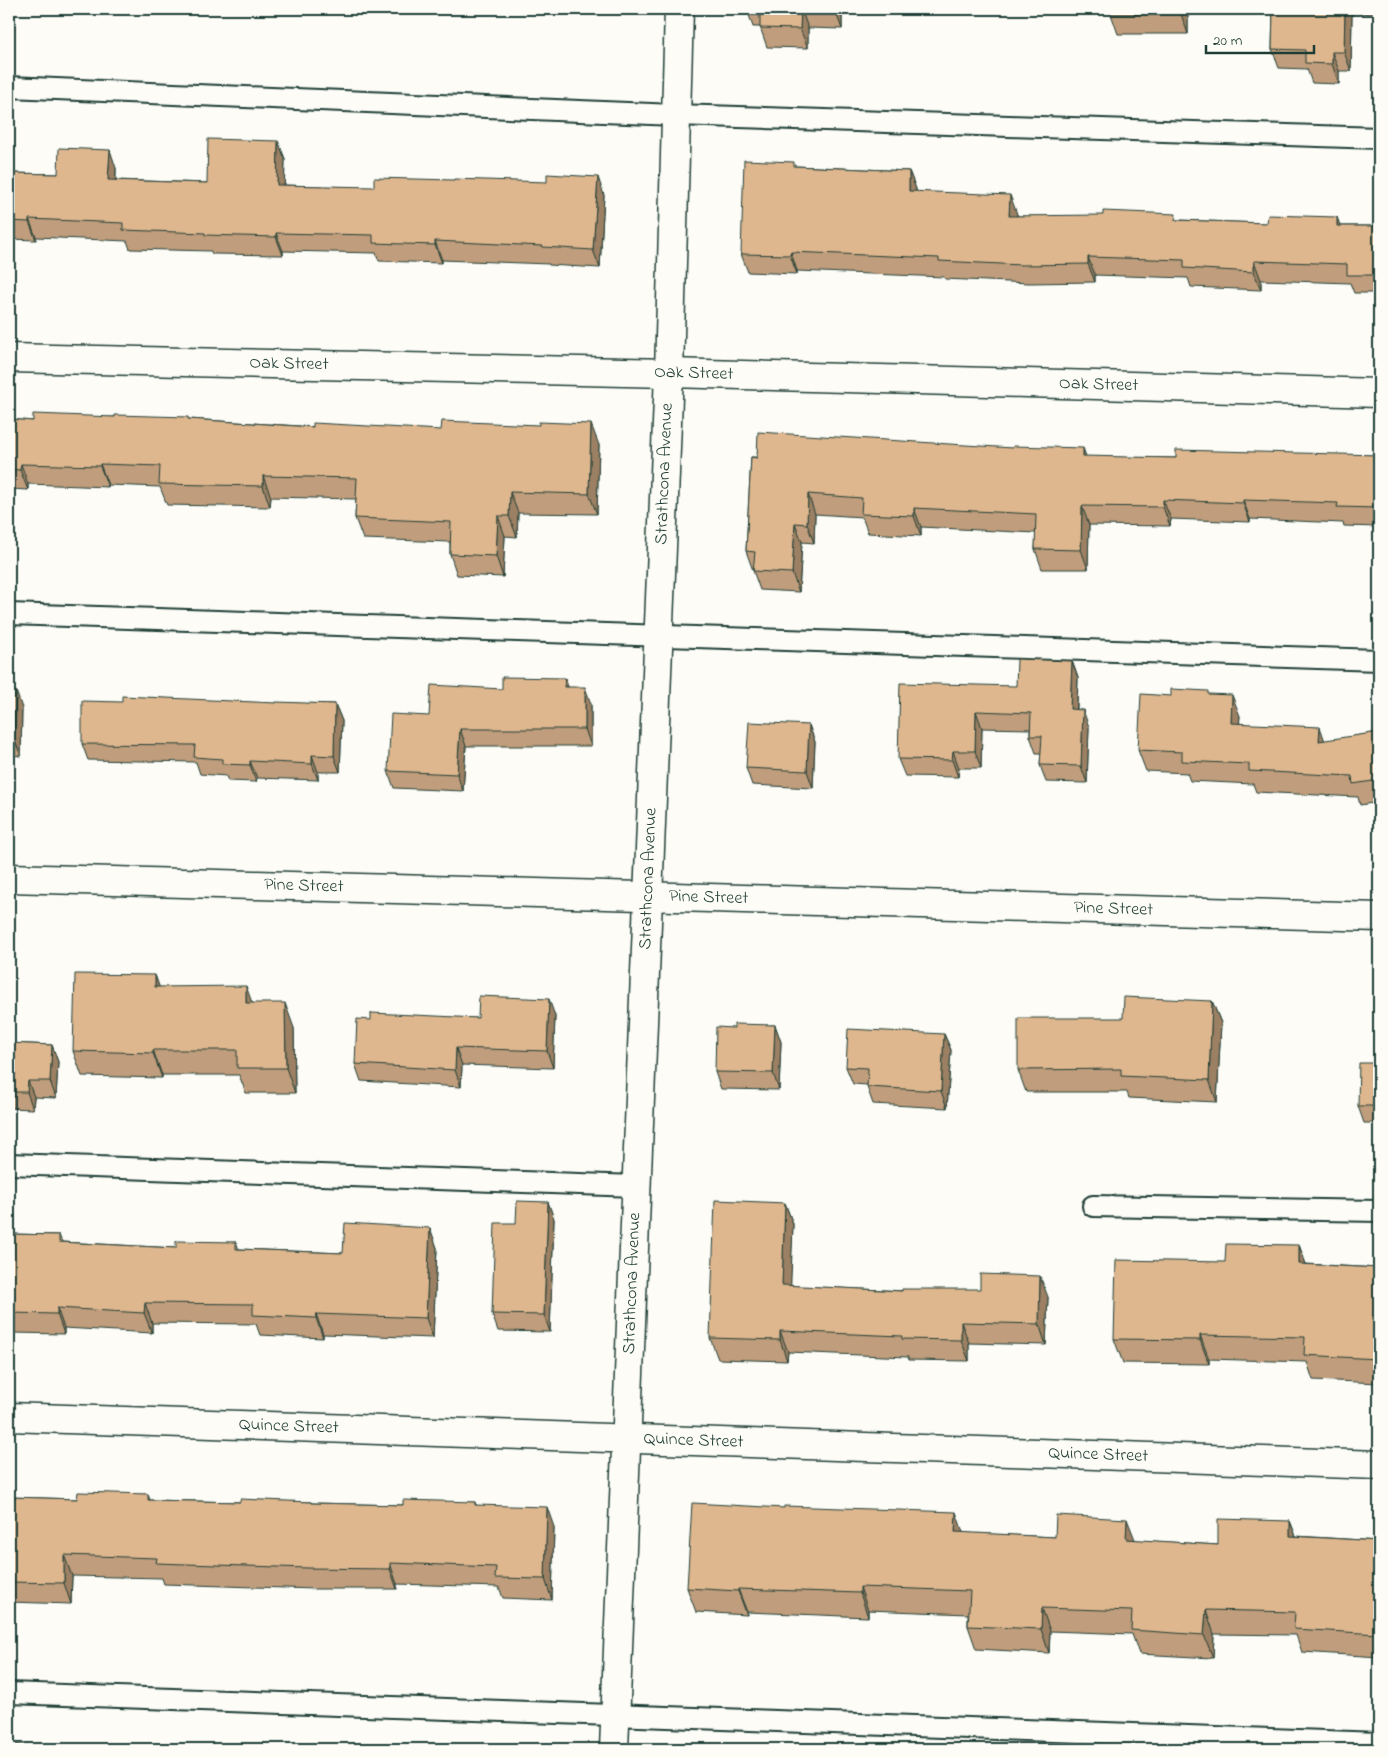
<svg xmlns="http://www.w3.org/2000/svg" width="1388" height="1758" font-family="'Indie Flower',sans-serif">
<rect width="100%" height="100%" fill="#fdfcf7"/>
<filter id="ink" filterUnits="userSpaceOnUse"><feTurbulence type="fractalNoise" baseFrequency=".02" numOctaves="2"/><feDisplacementMap in="SourceGraphic" scale="10" xChannelSelector="R" yChannelSelector="G"/><feConvolveMatrix kernelMatrix="1 2 1 2 8 2 1 2 1" color-interpolation-filters="sRGB"/></filter>
<g filter="url(#ink)">
<g fill="none" stroke-linecap="round" stroke-linejoin="round">
<g stroke="#1f3d34" stroke-width="24">
<path id="lane" d="M9 87 675 115 1379 138
M9 614 1379 660
M9 1164 636 1186
M1093 1206 1379 1211
M9 1693 1379 1743"/>
</g>
<g stroke="#1f3d34" stroke-width="31">
<g id="street">
<path id="s1" d="M9 358 669 373 1379 393"/>
<path id="s2" d="M9 878 1379 917"/>
<path id="s3" d="M9 1417 1379 1465"/>
<path id="s4" d="M614 1749 669 373 679 9"/>
</g>
</g>
<use href="#lane" stroke="#fdfcf7" stroke-width="20"/>
<use href="#street" stroke="#fdfcf7" stroke-width="28"/>
</g>
<path fill="#c09d7b" stroke="#1f3d34" d="M307 9H372V12Z
M747 9H842V29L808 28V48L767 47 760 27H753Z
M1188 9V34H1118L1111 14Z
M1273 9H1379V14L1352 13 1351 71H1339V84L1312 83 1307 69 1279 68 1272 49Z
M278 141 285 159 284 185 604 195 600 268 549 265V264L442 260V263L379 261 376 253 283 251V255L212 254 211 251 130 249 127 241 36 237V240L9 239V173L58 174 116 168V180L207 183Z
M795 166 909 171 916 189V192L1017 214V216L1178 220 1340 226H1379V293H1354L1350 283 1261 280V290L1191 287 1188 278 1095 275V282L1029 283 945 279 944 277 797 271V274L748 272 741 254Z
M115 417 189 419 599 445 597 514 518 513 517 537 505 536 503 577 457 575 450 554V542L363 539 355 518 356 499 271 497 270 507 167 505 160 487 108 485V487L28 484V490L9 489V419L33 421Z
M1379 455V529V527L1344 526 1343 523 1250 519V522L1171 519 1170 526 1089 525 1088 569H1042L1035 549 1036 533 921 527V536L868 533 862 517 815 514 814 543 802 542 799 592 760 590 746 551 751 457H1086L1176 458Z
M1072 661 1078 678 1077 709 1089 727 1087 783 1046 782 1040 765 1041 753H1036L1030 736V729L982 728 981 768H959L958 777 905 776 898 759 1016 686Z
M565 678 568 687 591 704V746H466L463 791 394 788 388 771 502 689Z
M9 691 22 708 21 756 9 755Z
M1209 694 1240 716 1239 723 1325 741 1379 732V802L1360 805 1358 797 1256 792 1253 784 1190 781 1187 773 1146 771 1138 750 1171 696Z
M276 703 335 704 342 721 340 772H318V780L257 778 256 782 228 781 226 776 200 774 196 762 88 760 82 744Z
M809 725 815 742 813 788 752 785 746 768Z
M155 975 159 987 252 1003 294 1028 295 1093H246L239 1075H162V1078L82 1076 73 1051Z
M1212 1001 1221 1023 1217 1102 1129 1098 1127 1092H1026L1018 1070 1123 1018Z
M555 1016 553 1068 462 1065 461 1087 361 1081 355 1064 371 1020 478 1018Z
M775 1025 781 1042 779 1090 721 1089 715 1072 734 1028Z
M944 1034 951 1050 947 1108 873 1104 867 1087V1085L853 1084 846 1067Z
M9 1043 52 1045 58 1062 56 1098 34 1097 33 1109 9 1108Z
M1379 1063V1123H1364L1358 1106Z
M548 1202 554 1219 550 1332 498 1331 492 1314 516 1223Z
M785 1203 793 1224 790 1286 1048 1297 1046 1345 969 1343V1361L909 1360 908 1357 788 1352 787 1361 718 1359 710 1338Z
M430 1228 437 1248 433 1338 323 1334V1338L260 1335 256 1324 152 1323V1333L64 1328V1334L14 1333V1331H9V1234L59 1235 62 1242 176 1248 236 1242 239 1249 343 1253Z
M1299 1245 1306 1264 1379 1268V1383L1313 1380 1307 1362 1209 1359V1364L1123 1363 1114 1339 1225 1262Z
M148 1494 150 1500 240 1502H311L312 1503 403 1505 475 1502 476 1505 554 1527 552 1600 503 1598 499 1587 397 1584V1589H315L164 1584 162 1578 72 1576 71 1604 9 1602V1497L77 1499Z
M1290 1521 1296 1536 1379 1541V1657L1302 1652 1296 1635 1214 1634 1213 1658 1139 1654 1132 1634 1050 1631 1049 1653 976 1649 968 1626V1614L868 1610V1617L747 1612V1615L696 1612 687 1588 963 1533 1055 1537 1135 1540 1218 1545Z"/>
<path fill="#9c8064" stroke="#1f3d34" d="M801 9 808 28V48L800 29Z
M835 9H842V29L835 10Z
M1181 9H1188V34L1181 14Z
M1345 9H1351L1352 13 1351 71 1344 52Z
M1332 52 1339 71V84L1332 64Z
M278 141 285 159 284 203 277 185Z
M110 150 116 168 115 198 108 180Z
M909 171 916 189 915 210 909 191Z
M598 177 604 195 600 268 593 250Z
M1010 195 1017 214 1016 235 1009 216Z
M1337 217 1344 236 1337 226Z
M29 219 36 237V240L29 222Z
M276 233 283 251V255L276 237Z
M435 241 442 260V263L435 245Z
M791 252 797 271V274L790 255Z
M1088 257 1095 275V282L1088 264Z
M1254 261 1261 280V290L1254 272Z
M591 424 599 445 597 514 589 494Z
M1083 448 1090 467 1083 456Z
M21 464 28 484V490L20 470Z
M100 464 108 485V487L100 466Z
M263 476 271 497 270 507 263 486Z
M510 492 518 513 517 537 509 516Z
M808 494 815 514 814 543 807 524Z
M1163 500 1171 519 1170 526 1163 507Z
M1243 500 1250 519V522L1243 503Z
M1082 506 1089 525 1088 569 1081 550Z
M914 508 921 527V536L914 516Z
M498 516 505 536 503 577 496 556Z
M795 523 802 542 799 592 792 573Z
M1072 661 1078 678 1076 726 1070 709Z
M565 678 571 695 564 687Z
M585 687 591 704V746L585 729Z
M16 691 22 708 21 756 14 739Z
M1232 695 1240 716 1238 743 1231 723Z
M335 704 342 721 340 772 334 756Z
M1083 710 1089 727 1087 783 1081 766Z
M976 711 982 728 981 768 975 751Z
M809 725 815 742 813 788 807 771Z
M1320 727 1327 747 1319 741Z
M460 729 466 746 463 791 457 774Z
M953 751 959 768 958 777 952 760Z
M312 755 318 772V780L312 764Z
M250 761 257 778 256 782 250 765Z
M155 975 164 1000 155 987Z
M246 986 255 1011 246 1003Z
M549 999 555 1016 553 1068 547 1051Z
M1212 1001 1221 1023 1217 1102 1209 1080Z
M285 1003 294 1028 295 1093 286 1068Z
M775 1025 781 1042 779 1090 773 1073Z
M944 1034 951 1050 947 1108 941 1091Z
M52 1045 58 1062 56 1098 50 1081Z
M456 1048 462 1065 461 1087 455 1070Z
M153 1050 162 1075V1078L153 1053Z
M28 1081 34 1097 33 1109 27 1092Z
M548 1202 554 1219 550 1332 544 1315Z
M785 1203 793 1224 790 1306 782 1285Z
M430 1228 437 1248 433 1338 426 1318Z
M1299 1245 1308 1270 1299 1264Z
M1040 1276 1048 1297 1046 1345 1039 1324Z
M145 1303 152 1323V1333L144 1313Z
M57 1308 64 1328V1334L57 1314Z
M316 1314 323 1334V1338L316 1318Z
M961 1322 969 1343V1361L961 1340Z
M780 1331 788 1352 787 1361 780 1340Z
M1200 1335 1209 1359V1364L1200 1340Z
M1378 1353 1379 1358V1365L1377 1359Z
M547 1507 554 1527 552 1600 545 1579Z
M956 1512 964 1535 955 1532Z
M1127 1519 1136 1542 1126 1539Z
M1290 1521 1299 1544 1290 1536Z
M64 1555 72 1576 71 1604 64 1583Z
M390 1563 397 1584V1589L390 1569Z
M860 1587 868 1610V1617L860 1593Z
M738 1589 747 1612V1615L738 1591Z
M1042 1608 1050 1631 1049 1653 1041 1629Z
M1206 1610 1214 1634 1213 1658 1204 1635Z"/>
<path fill="#dfb78f" stroke="#1f3d34" d="M760 9H835V10L801 9 800 29 760 28Z
M1111 9H1181V14H1111Z
M1273 9H1345L1344 52H1332V64L1305 63V50L1272 49Z
M208 139 278 141 277 185 374 187V178L454 180V179L547 182V174L598 177 593 250 543 247V246L435 241V245L373 243V235L276 233V237L205 235V233L123 230V223L29 219V222L9 221V173L58 174 59 148 110 150 108 180 207 183Z
M744 160 794 162V166L909 171V191L1010 195 1009 216 1103 215V211L1176 214 1175 220 1267 223 1268 215 1337 217V226H1379V275H1347V264L1254 261V272L1184 268V260L1088 257V264L1022 265 939 261V258L791 252 790 255 741 254Z
M33 414 115 417V415L188 417V419L313 427V423L441 430 442 421 539 425V422L591 424 589 494 510 492 509 516H498L496 556 450 554 451 522 355 518 357 478 263 476V486L159 484 160 466 100 464V466L21 464 20 470 9 469V419L33 421Z
M758 432 1013 448V446L1083 448V456L1176 458V450L1379 455V525H1378L1379 508 1337 507 1338 503 1243 500V503L1163 500V507L1082 506 1081 550 1035 549 1036 514 914 508V516L861 514 862 498 808 494 807 524 795 523 792 573 753 571 755 552 746 551 751 457 757 458Z
M1017 659 1072 661 1070 709 1083 710 1081 766 1040 765 1042 736H1030L1031 713 976 711 975 751H953L952 760 898 759 900 683 1016 686Z
M502 677 565 678 564 687H585V729H460L457 774 388 771 391 714 429 716 431 685 502 689Z
M1171 689 1208 691V694L1232 695 1231 723 1320 727 1319 741 1379 732V780L1353 784 1352 776 1249 771V764L1182 761V752L1138 750 1141 694 1171 696Z
M9 691H16L14 739H9Z
M122 696 276 703V702L335 704 334 756 312 755V764L250 761V765L222 764V759L194 757 195 745 82 744V701L122 702Z
M749 722 809 725 807 771 746 768Z
M75 974 155 975V987L246 986V1003H285L286 1068H237V1050H153V1053L73 1051Z
M479 996 549 999 547 1051 456 1048 455 1070 355 1064 357 1019 371 1020V1013L478 1018Z
M1124 997 1212 1001 1209 1080 1121 1076V1069L1018 1070V1018H1123Z
M734 1024 775 1025 773 1073 715 1072 716 1027 734 1028Z
M848 1029 944 1034 941 1091 867 1087 868 1068 846 1067Z
M9 1043 52 1045 50 1081H28L27 1092H9Z
M1359 1063H1379V1106H1358Z
M715 1200 785 1203 782 1285 902 1291V1289H980V1274L1040 1276 1039 1324 961 1322V1340L902 1339V1336L780 1331V1340L710 1338Z
M517 1201 548 1202 544 1315 492 1314 495 1223H516Z
M345 1223 430 1228 426 1318 316 1314V1318L253 1315V1304L145 1303 144 1313 57 1308V1314L9 1313V1234L59 1235V1242L176 1248V1241L236 1242V1249L343 1253Z
M1226 1244 1299 1245V1264L1379 1268V1353H1378L1377 1359 1304 1355 1305 1337 1200 1335V1340L1114 1339 1116 1260 1225 1262Z
M78 1492 148 1494V1500L240 1502V1499L311 1502V1503L403 1505V1500L475 1502V1505L547 1507 545 1579 495 1578 496 1567 390 1563V1569L308 1568 156 1563 157 1558 64 1555V1583L9 1582V1497L77 1499Z
M692 1503 784 1508V1506L956 1512 955 1532 1055 1537 1056 1515 1127 1519 1126 1539 1218 1545V1519L1290 1521V1536L1379 1541V1634L1294 1629 1295 1612 1206 1610 1204 1635 1131 1630 1132 1611 1042 1608 1041 1629 968 1626 970 1591 860 1587V1593L738 1589V1591L687 1588Z
M9 1744 61 1747V1749H9Z"/>
</g>
<g text-anchor="middle" dominant-baseline="central" stroke-width="5" stroke-linejoin="round" paint-order="stroke">
<g font-size="18" fill="#1f3d34" stroke="#fdfcf7">
<text stroke="none"><textPath href="#s1" startOffset="280">Oak Street</textPath></text>
<text stroke="none"><textPath href="#s1" startOffset="685">Oak Street</textPath></text>
<text stroke="none"><textPath href="#s1" startOffset="1090">Oak Street</textPath></text>
<text stroke="none"><textPath href="#s4" startOffset="1276">Strathcona Avenue</textPath></text>
<text stroke="none"><textPath href="#s4" startOffset="871">Strathcona Avenue</textPath></text>
<text stroke="none"><textPath href="#s2" startOffset="295">Pine Street</textPath></text>
<text stroke="none"><textPath href="#s2" startOffset="700">Pine Street</textPath></text>
<text stroke="none"><textPath href="#s2" startOffset="1105">Pine Street</textPath></text>
<text stroke="none"><textPath href="#s4" startOffset="466">Strathcona Avenue</textPath></text>
<text stroke="none"><textPath href="#s3" startOffset="280">Quince Street</textPath></text>
<text stroke="none"><textPath href="#s3" startOffset="685">Quince Street</textPath></text>
<text stroke="none"><textPath href="#s3" startOffset="1090">Quince Street</textPath></text>
</g>
</g>
<rect width="1388" height="1758" fill="none" stroke="#fdfcf7" stroke-width="30"/>
<rect x="15" y="15" width="1358" height="1728" fill="none" stroke="#1f3d34" stroke-width="2" filter="url(#ink)"/>
<path d="M1206 45v8h108v-8" fill="none" stroke="#1f3d34" stroke-width="2.5"/>
<text x="1213" y="45" font-size="15" fill="#1f3d34" stroke="#fdfcf7" stroke-width="4" paint-order="stroke">20 m</text>
</svg>
